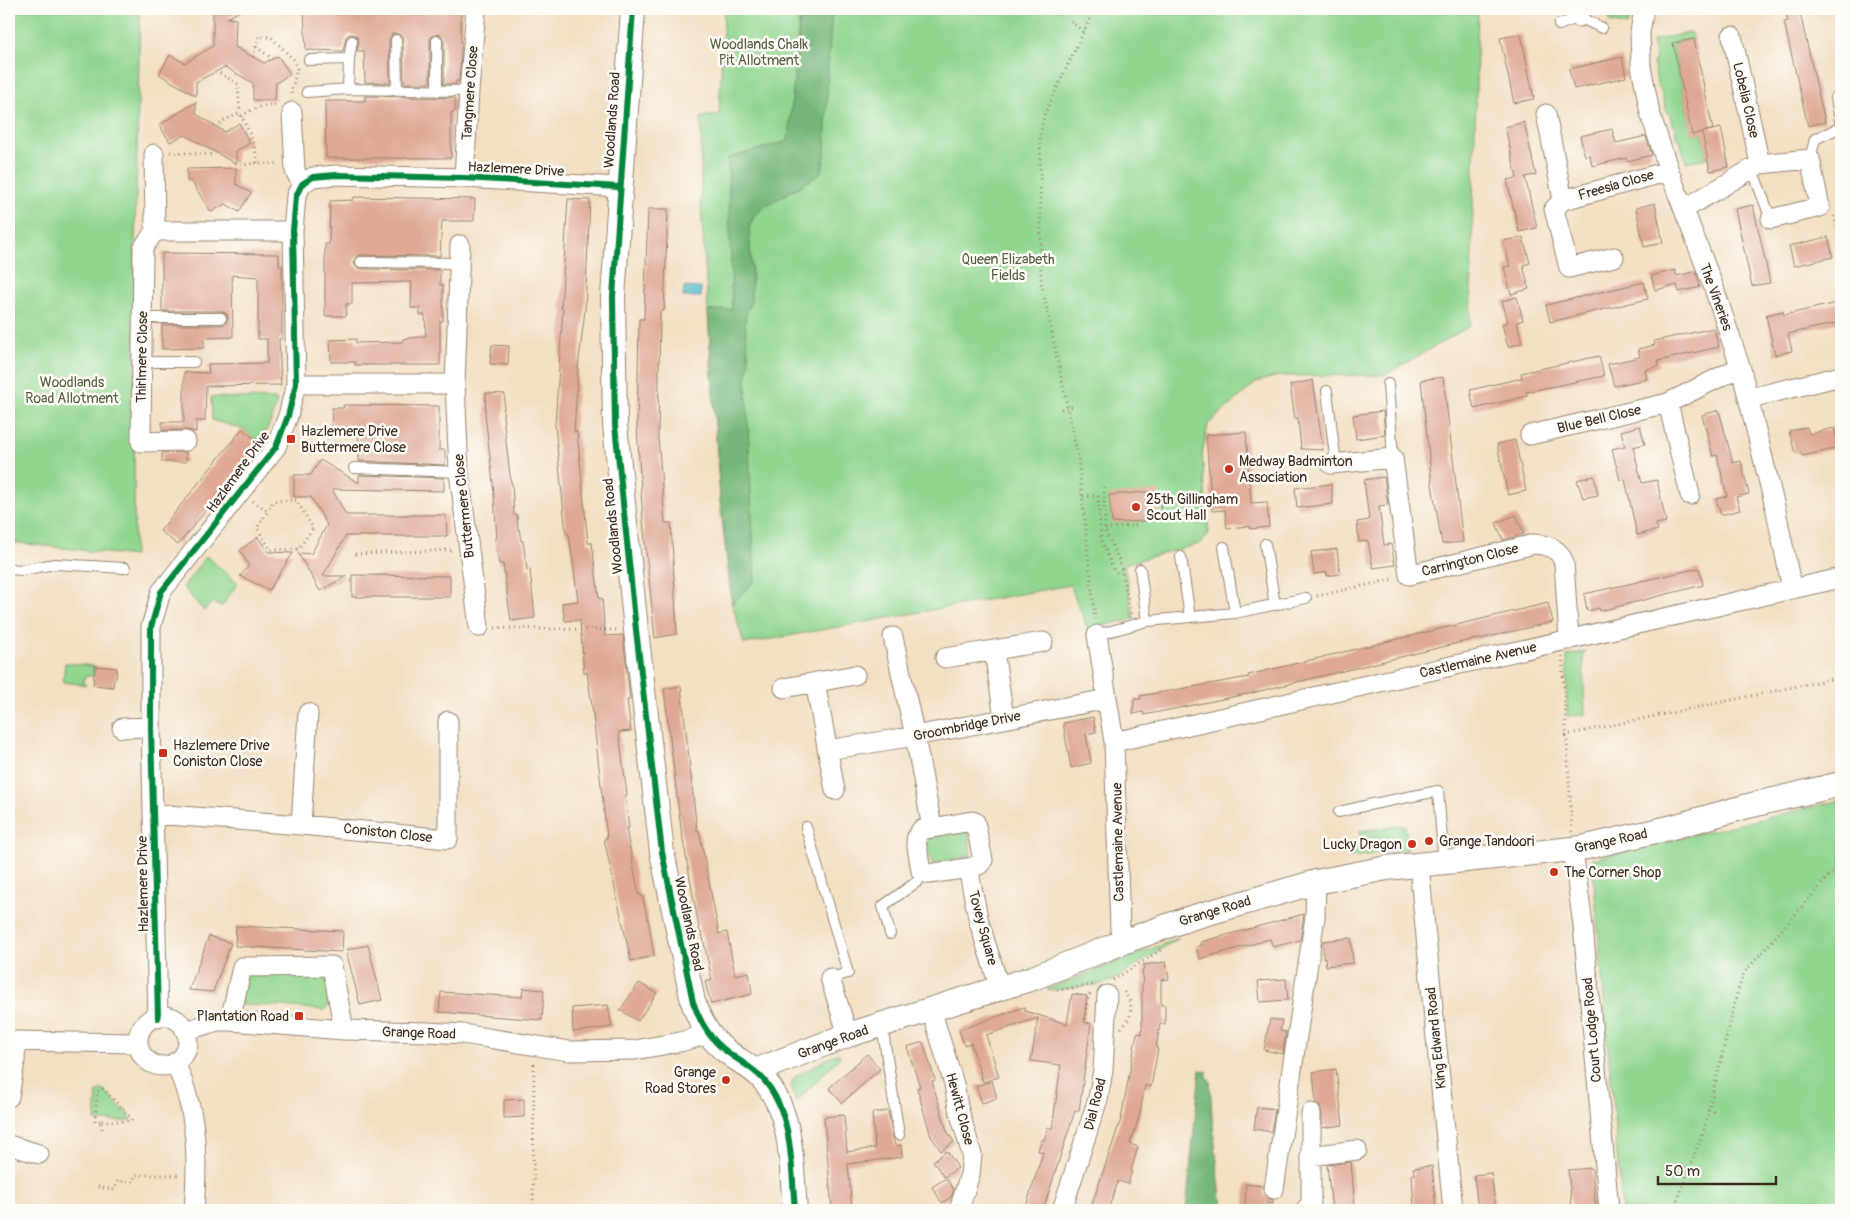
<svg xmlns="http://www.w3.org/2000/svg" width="1850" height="1219" font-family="Pangolin,sans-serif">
<rect width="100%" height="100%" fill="#fdfcf7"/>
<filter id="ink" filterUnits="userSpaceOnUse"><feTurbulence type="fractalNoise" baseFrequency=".02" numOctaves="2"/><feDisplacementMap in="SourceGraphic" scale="10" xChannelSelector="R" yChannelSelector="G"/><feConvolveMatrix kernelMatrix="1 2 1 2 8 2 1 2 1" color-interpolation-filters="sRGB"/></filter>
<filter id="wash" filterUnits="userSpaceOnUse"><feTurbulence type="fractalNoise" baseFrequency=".0096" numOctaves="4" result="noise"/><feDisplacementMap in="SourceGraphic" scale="20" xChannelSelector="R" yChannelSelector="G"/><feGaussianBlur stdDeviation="1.12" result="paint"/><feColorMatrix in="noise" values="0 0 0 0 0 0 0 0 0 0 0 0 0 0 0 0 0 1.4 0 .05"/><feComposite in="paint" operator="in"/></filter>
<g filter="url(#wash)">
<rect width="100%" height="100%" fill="#f3dfc2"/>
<path fill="#90d68f" stroke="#668056" d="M9 9H140L135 238 134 556 9 542Z
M724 9H800L794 75 801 9H1478L1470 326 1385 375 1278 376 1257 382 1208 424 1202 455 1209 534 1199 544 1124 564 1134 619 1088 629 1070 585 744 644 732 604 720 500 701 203V117L719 115Z
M1605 9H1630L1627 26 1610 22Z
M1690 32 1694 39 1673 43 1692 134 1702 132 1707 158 1686 162 1679 138H1677L1674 125H1672L1669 112 1667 113 1660 88H1658L1653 62 1656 60 1652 41Z
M211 397 275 399 277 401 271 421 260 443 242 429 212 420Z
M206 556 238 583 221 607 213 602 204 611 183 587Z
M1586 651 1583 655 1585 715 1567 716V656Z
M65 663 95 666 94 676H86L84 678 83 682 86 685 63 682Z
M1841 800V1210H1622L1592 859Z
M1405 825 1408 850 1350 857 1345 843 1360 841V831Z
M967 831 969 834 971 856 933 864 931 862 927 843 929 838Z
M1179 938 1112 981 1100 984 1048 991 1047 989Z
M247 973 321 974C331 982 333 999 325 1010H322L282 1006 240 1005Z
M838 1053 840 1055 839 1058 798 1100H795L791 1086 794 1077Z
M103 1089 132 1119 130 1121H95L97 1092Z"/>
<path fill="#74b77a" stroke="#58704c" d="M801 9H832L828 65 825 156 822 171 817 176 764 207 754 216 749 228 752 276 751 301 746 315 745 324 749 362 746 380 755 581 732 604 720 500 708 311 732 309 728 158 788 141Z
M1200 1070 1207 1071V1079L1210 1080 1212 1117 1221 1198 1227 1210H1186Z"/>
<path fill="#50bbcc" stroke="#467275" d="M684 287 701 288V297H683Z"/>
<g id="blocks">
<path fill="#dfa895" d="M213 9H244L227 18 236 19 235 47 264 63 278 56 290 74 276 83 275 100H253V83L225 67 196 82V96L159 74 170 55 185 63 213 46Z
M304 9H461V52L459 81H456V84H444V41L441 35 437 34 431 37 430 41V83H404L403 40 402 36 396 33 392 34 389 40 390 83 365 82 364 51H357L359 42 356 35 350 34 346 37 343 51 306 50Z
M1784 9H1799L1825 122 1808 126 1784 22 1788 21Z
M1521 34 1534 99 1514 103 1500 38Z
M1694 39 1713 130 1702 132 1721 128 1729 167 1710 171 1702 132 1692 135 1673 43Z
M1622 57 1626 77 1574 89 1569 69Z
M365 96 455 98V112H451V158H326L325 101H365Z
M196 102V114L225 132 239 123 250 143 236 151V164L185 135 170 142 159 125Z
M1524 122 1536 175 1525 177 1537 228 1519 232 1507 180 1517 178 1505 127Z
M1612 129 1616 143 1646 136 1652 155 1627 161 1626 158 1592 166 1590 155 1585 156 1580 136Z
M236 168V184L251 193 239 212 226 204 211 212 191 181H187V169Z
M354 197 475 199 474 221H442L440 256 361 255 357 256 354 261 355 266 361 269 440 270V285H443V321H440V365H355V362H331L330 340 356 339V343L403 342V339L426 336 425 315H420V308H411L412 282 352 283V304H346V316H325V244H329L330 201 353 200Z
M568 199 590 200 585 310 578 368 574 432 577 431 588 543H592L599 599 602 598 605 636 623 635 630 700H627L631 731 619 732 627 795 625 796 629 828 626 829 639 895H642L649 924 654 956 631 961 604 839 607 838 592 706 587 672 584 673 580 620 565 621 562 603 578 601 569 534H566L555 425 563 308H561Z
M1655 203 1663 243 1644 247 1636 208Z
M1753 205 1770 283 1752 286 1735 209Z
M648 209H668L664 311H660L658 437 665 523H671L677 634 655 638 643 521 637 428 639 319H644Z
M1523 237 1530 263 1523 265 1529 289 1511 294 1504 267 1510 266 1503 241Z
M1828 237 1833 257 1794 266 1789 246Z
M162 253 279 254V266H282V339H279L281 385 206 386 205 421H196V432L186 430H162V422H184V372L209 373 208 364 267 363V339H258V277L232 275 233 337 204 338V348L162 349V325H221L225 324 228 318 227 314 221 311H162Z
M1675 270 1677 276 1696 271 1700 287 1679 292 1677 285 1655 290 1651 276Z
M1644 282 1648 299 1550 322 1546 305Z
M1517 297 1523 320 1517 322 1522 343 1508 347 1502 324 1508 322 1502 301Z
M1841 302V322L1788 334 1792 351 1775 355 1766 315 1783 311 1784 315Z
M1714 328 1719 347 1658 361 1659 366 1645 370 1647 379 1614 386 1608 364 1640 357 1638 349 1655 345 1654 341Z
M492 345 509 346 508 365 490 364Z
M1599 356 1604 376 1526 392 1527 396 1474 409 1470 390 1522 378 1521 373Z
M1443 377 1463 542 1442 544 1432 484 1421 380Z
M1313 380 1323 450 1301 449 1298 418 1295 419 1290 385Z
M486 393 505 394 503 416 511 483H512L514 515H517L518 530 519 529 521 541H523L527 570 530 569 535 618 511 621 503 564H499L495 539 497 538 493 483 485 414Z
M343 405 439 406V450H445V465L359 461 358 430 331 429 332 408H344Z
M1719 410 1733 463 1741 461 1749 494 1736 497 1740 510 1721 515 1716 499 1727 496 1717 455 1713 456 1702 415Z
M1383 411 1385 435 1356 439 1353 415Z
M1640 426 1645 444 1633 447 1642 483 1657 480 1666 522 1656 524 1658 530 1637 535 1625 479 1620 480 1612 449 1625 446 1621 431Z
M1807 427 1809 434 1834 428 1839 448 1802 456 1801 452 1795 453 1789 431Z
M242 429 260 443 178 545 160 531Z
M1246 432 1251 503 1267 502 1269 527 1250 529V526L1227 528 1225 510 1212 511 1206 435Z
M1515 440 1526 491 1508 495 1497 444Z
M186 452V462H162V453Z
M320 460 359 483V475L444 478V491L332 489 346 515H446L447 536H346L323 576H347L320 591 298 553 311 554 327 525 311 497H294V475H311Z
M1594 476 1598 495 1583 498 1577 480Z
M1384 477 1388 505 1379 506 1384 545 1391 544 1395 565 1373 568 1368 541 1359 542 1357 522 1369 520 1364 480Z
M1331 484 1333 504 1297 508 1295 488Z
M1159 491 1162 520 1112 523 1109 495Z
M1516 515 1524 534 1503 540 1496 523Z
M258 537 268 552 293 553 269 590 240 576 249 566 240 550Z
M1337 549 1340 574 1327 576V572L1314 574 1311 552Z
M1699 568 1703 585 1600 611 1599 608 1587 611 1584 594Z
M352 575 450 576V597H352Z
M1548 603 1553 622 1475 640V639L1252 693 1144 715 1143 712 1133 714 1134 699H1141L1140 696 1249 677 1248 675Z
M95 666 117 668 116 678 114 679 113 687 93 685Z
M681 686 697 831 699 830 719 934 727 932 735 975 749 972 752 994 711 1004 705 982 712 980 702 933H700L681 829 664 689Z
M1093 717 1096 732 1086 734 1091 763 1071 768 1063 723Z
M1304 914 1300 940 1273 947 1270 939 1200 959 1196 947 1202 945 1201 942Z
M236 926 343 931 342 952 235 946Z
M209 936 231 943 213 992 189 990Z
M1351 938 1353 963 1326 966 1325 957 1323 958V941Z
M368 945 382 1000 360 1005 346 950Z
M1166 962 1169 979 1161 980V1005H1165V1024H1160L1156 1048 1158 1049 1151 1087 1145 1085 1139 1118 1130 1144 1138 1147 1131 1170 1132 1171 1128 1184 1118 1181 1108 1210H1090L1121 1119 1137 1033 1142 1034V983H1144L1142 970H1144L1143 965Z
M1286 979 1288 1000 1260 1002 1258 981Z
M639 983 657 993 638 1021 620 1010Z
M523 988 544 990 542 1020 439 1012 441 992 522 997Z
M1072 994 1087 996 1084 1022 1091 1023 1079 1111H1075L1043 1210H1025L1043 1152 1038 1151 1042 1139 1044 1140 1048 1127 1052 1129 1061 1065 1031 1061 1038 1018 986 1035 999 1077 983 1082 971 1043 964 1045 959 1030 1024 1007 1025 1011 1067 1024Z
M608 1005 612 1027 573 1032 572 1008Z
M1270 1019 1282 1021 1280 1031 1286 1032 1283 1054 1264 1050Z
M923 1042 935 1080 932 1081 947 1131 954 1142 941 1151 931 1136 917 1088 920 1087 907 1047Z
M867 1054 880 1069 842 1103 829 1088Z
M1336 1069 1343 1125 1322 1128V1113L1320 1107 1316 1103 1313 1072Z
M992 1081 997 1098 982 1103 976 1086Z
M524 1099V1117L504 1118V1100Z
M1257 1107 1275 1109 1271 1132 1254 1129Z
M888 1111 895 1146 901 1145 902 1157 848 1164 852 1210H832L824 1117 844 1115 847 1152 875 1148 872 1113Z
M947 1151 958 1168 944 1177 933 1161Z
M1351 1162 1355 1210H1332L1327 1165Z
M1432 1166 1436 1210H1414L1412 1175 1415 1174 1413 1168Z
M1592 1168 1596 1210H1572L1568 1170Z
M1491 1173 1496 1210H1478L1474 1175Z
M946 1178 954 1190 951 1197 942 1203 932 1187Z
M1246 1184 1263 1186 1264 1194 1267 1198 1273 1200V1204L1266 1203V1207L1245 1205Z"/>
</g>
</g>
<g filter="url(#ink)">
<use href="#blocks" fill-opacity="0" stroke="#978470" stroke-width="1"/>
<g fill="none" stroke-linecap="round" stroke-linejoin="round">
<g stroke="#978470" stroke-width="12">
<path id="service" d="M1559 25 1579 17 1602 28
M396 40 397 90
M437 41V91
M349 59 352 41
M309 60 349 59 348 89
M307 92 348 89 469 91
M1810 159 1815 139 1841 127 1836 97
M1752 169 1771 219
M361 262 459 263
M142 318H221
M141 362H194
M1388 384 1393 458
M1327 391 1336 464
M354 468 459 472
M1265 544 1275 605
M1224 547 1235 613
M1181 557 1190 617
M9 569 21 570 55 564 125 568
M1140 569 1147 621
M1097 635 1147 621 1235 613 1306 598
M1339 812 1368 805 1438 791 1444 863
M806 827 848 973 830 978
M890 934 883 906 918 881 921 871
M882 1025 899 1135"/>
</g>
<g stroke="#978470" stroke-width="21">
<path id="minor" d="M1574 9 1579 17
M1644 9 1640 32 1641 66 1650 113 1669 171 1714 288 1741 369 1776 511 1792 589
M1732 36 1760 164
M292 112 295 171 302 184
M1546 114 1563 200
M154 154 155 231 143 248 141 442 186 441
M464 178 469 91 476 9
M1683 208 1691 205 1760 164 1810 159 1820 207 1771 219
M155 231H293
M460 245 455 384 459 472 479 627
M1614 257 1569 268 1554 209 1563 200 1669 171
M296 384H455
M1750 398 1841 376
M1668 403 1690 495
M1530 435 1668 403 1732 371 1741 369
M1331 464 1393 458 1409 575 1534 544C1549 545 1559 548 1564 563L1569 640
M1097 635 1114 742 1120 930 1123 942
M893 637 915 736 932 828 921 830 917 836 916 841 921 871 929 874 968 868 979 922 1000 989
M994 650 1004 718
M945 658 1043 642
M815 682 835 790
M784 688 855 675
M122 728 151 727
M1114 742 1841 578
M827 750 915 736 1107 699
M154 814 301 825 448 839V721
M301 825 308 713
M932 828 972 821 975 822 983 860 979 865 968 868
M1573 850 1583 926 1609 1210
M1419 866 1453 1210
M830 978 848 1035
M931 1009 954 1084 958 1107 972 1155 970 1174 959 1210
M138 1041a25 25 0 1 1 50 0a25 25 0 1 1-50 0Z
M158 1018 151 727V627L161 592 276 447 288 416 296 384 293 231 296 196 302 184 313 177 336 175 464 178 619 187
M230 1021 242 967 332 966 344 1030
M185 1031 218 1021H230L344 1030 427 1032 463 1034 569 1051 635 1050 680 1042 708 1034
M9 1041 138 1043
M175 1062C180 1074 185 1086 188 1099 198 1134 197 1174 194 1210
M9 1097 15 1061 16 1042
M9 1145 39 1154
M1310 1156 1357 1150
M1274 1189 1315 917 1316 882
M1062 1210 1098 1099 1103 1070 1107 995
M1306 1210 1311 1202V1113"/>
</g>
<g stroke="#978470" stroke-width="26">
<path id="tertiary" d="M633 9 613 297 615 425 636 630 662 852 693 1002C701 1024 710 1040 730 1054 741 1062 754 1069 763 1079 794 1114 791 1167 795 1210
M755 1071 848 1035 1033 978 1123 942 1187 919 1316 882 1387 868 1582 848 1669 828 1748 806 1841 784"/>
</g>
<path stroke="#978470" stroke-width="3" stroke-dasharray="1 4" stroke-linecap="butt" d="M1094 10 1045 113 1040 134 1041 281 1078 457 1095 619
M1071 21 1083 32
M256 47 273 59
M253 57 259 36 271 37 294 60 297 69 290 97
M220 73 238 84 240 113
M242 117C251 107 265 105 279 105
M216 127 225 120 240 113 253 141 258 163
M170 152 214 155
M236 162 244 165 255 163 279 164
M1834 216 1841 242
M1061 409 1074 406
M1104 487 1105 531 1120 562 1131 615
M1083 496H1098L1101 539 1114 571 1117 573 1121 572
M253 501 268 511 257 528 271 550 298 549 313 528 296 500 273 501 268 511
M1105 529 1137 525
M355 554 453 550
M1317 596 1394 579
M495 628 618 630
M1562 656 1572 832
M1565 735 1841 677
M1113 980 1161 950
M1057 990 1093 985
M1088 1024C1083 1017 1086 1002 1090 994
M1121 1028C1134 1017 1134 1003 1123 991
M1708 1110 1716 1113
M100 1121H95L97 1092 103 1089 123 1109
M102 1129 100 1121H130L132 1119 123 1109 127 1106
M98 1187 114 1190 118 1181 133 1182 135 1175H180
M533 1210 534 1061
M1674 1210 1704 1129 1738 990 1744 973 1841 862"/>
<use href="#service" stroke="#fff" stroke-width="10"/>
<use href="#minor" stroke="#fff" stroke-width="19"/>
<use href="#tertiary" stroke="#fff" stroke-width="24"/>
<g stroke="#fdfcf7" stroke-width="9">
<path id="cycleway" d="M633 9 613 297 615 425 636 630 662 852 693 1002C701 1024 710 1040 730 1054 741 1062 754 1069 763 1079 794 1114 791 1167 795 1210
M158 1018 151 727V627L161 592 276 447 288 416 296 384 293 231 296 196 302 184 313 177 336 175 464 178 619 187"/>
</g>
<use href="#cycleway" stroke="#00873e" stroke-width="6"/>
</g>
</g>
<g fill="#c8321e" stroke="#fdfcf7" stroke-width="2">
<rect x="286" y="434" width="10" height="10" rx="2.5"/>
<circle cx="1229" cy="469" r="5"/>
<circle cx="1136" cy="507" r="5"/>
<rect x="158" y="748" width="10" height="10" rx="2.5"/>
<circle cx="1429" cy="841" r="5"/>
<circle cx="1412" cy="844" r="5"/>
<circle cx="1554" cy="872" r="5"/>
<rect x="294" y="1011" width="10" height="10" rx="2.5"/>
<circle cx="726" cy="1080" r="5"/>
</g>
<g text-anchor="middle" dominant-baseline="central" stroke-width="5" stroke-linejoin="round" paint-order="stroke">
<g font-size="14" fill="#545e40" stroke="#fdfcf7">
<text x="759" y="44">Woodlands Chalk<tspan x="759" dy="16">Pit Allotment</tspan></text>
<text x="1008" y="259">Queen Elizabeth<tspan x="1008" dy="16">Fields</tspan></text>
<text x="72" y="382">Woodlands<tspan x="72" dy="16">Road Allotment</tspan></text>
</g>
<g font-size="14" fill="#3b2a1e" stroke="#fdfcf7">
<text transform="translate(470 93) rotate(-86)">Tangmere Close</text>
<text transform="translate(1746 100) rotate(77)">Lobelia Close</text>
<text transform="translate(612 120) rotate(-86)">Woodlands Road</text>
<text transform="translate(516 169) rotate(3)">Hazlemere Drive</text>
<text transform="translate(1616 185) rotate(-16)">Freesia Close</text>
<text transform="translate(1716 297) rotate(70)">The Vineries</text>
<text transform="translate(142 357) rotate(-89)">Thirlmere Close</text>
<text transform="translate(1599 419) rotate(-13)">Blue Bell Close</text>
<text transform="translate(238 472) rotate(-54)">Hazlemere Drive</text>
<text transform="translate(464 506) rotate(-96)">Buttermere Close</text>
<text transform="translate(613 526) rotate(-96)">Woodlands Road</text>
<text transform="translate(1470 560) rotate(-14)">Carrington Close</text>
<text transform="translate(1478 660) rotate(-13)">Castlemaine Avenue</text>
<text transform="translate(967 726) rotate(-11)">Groombridge Drive</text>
<text transform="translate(388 833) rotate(6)">Coniston Close</text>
<text transform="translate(1611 841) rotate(-12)">Grange Road</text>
<text transform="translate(1118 842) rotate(-91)">Castlemaine Avenue</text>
<text transform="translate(143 884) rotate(-91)">Hazlemere Drive</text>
<text transform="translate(1215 911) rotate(-17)">Grange Road</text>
<text transform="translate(689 924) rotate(78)">Woodlands Road</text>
<text transform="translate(983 928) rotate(75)">Tovey Square</text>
<text transform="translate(1592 1030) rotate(-95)">Court Lodge Road</text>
<text transform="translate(419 1033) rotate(2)">Grange Road</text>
<text transform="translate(1436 1038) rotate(-96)">King Edward Road</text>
<text transform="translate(833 1042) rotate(-20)">Grange Road</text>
<text transform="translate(1095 1104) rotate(-76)">Dial Road</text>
<text transform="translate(960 1109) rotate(75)">Hewitt Close</text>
</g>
<g font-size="14" fill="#3b2a1e" stroke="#fdfcf7" text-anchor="start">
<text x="301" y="431">Hazlemere Drive<tspan x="301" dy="16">Buttermere Close</tspan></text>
<text x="1239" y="461">Medway Badminton<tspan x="1239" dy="16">Association</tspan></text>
<text x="1146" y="499">25th Gillingham<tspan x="1146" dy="16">Scout Hall</tspan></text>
<text x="173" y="745">Hazlemere Drive<tspan x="173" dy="16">Coniston Close</tspan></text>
<text x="1439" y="841">Grange Tandoori</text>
<text x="1402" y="844" text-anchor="end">Lucky Dragon</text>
<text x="1564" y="872">The Corner Shop</text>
<text x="289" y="1016" text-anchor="end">Plantation Road</text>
<text x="716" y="1072" text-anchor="end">Grange<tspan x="716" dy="16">Road Stores</tspan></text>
</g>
</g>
<rect width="1850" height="1219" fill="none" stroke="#fdfcf7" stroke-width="30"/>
<path d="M1658 1176v8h118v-8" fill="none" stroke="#3b2a1e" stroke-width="2.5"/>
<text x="1665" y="1176" font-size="15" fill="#3b2a1e" stroke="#fdfcf7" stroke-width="4" paint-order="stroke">50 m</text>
</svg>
